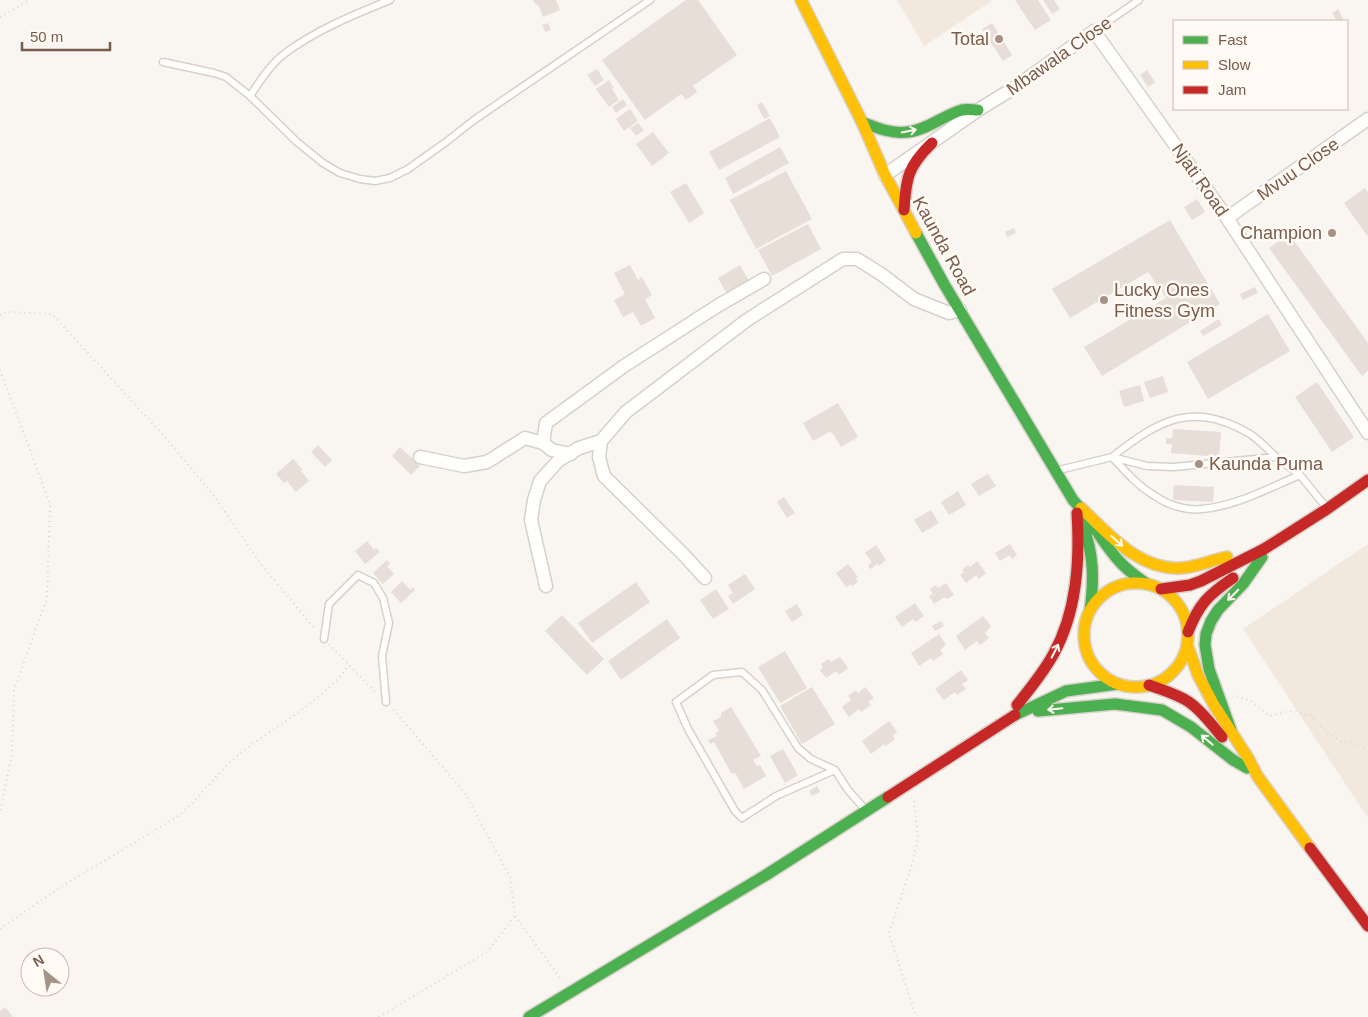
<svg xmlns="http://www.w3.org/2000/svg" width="1368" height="1017" font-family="Helvetica,sans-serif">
<rect width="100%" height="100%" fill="#f9f5f0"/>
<path fill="#f2e8de" d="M897 0H993L924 46Z
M1368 544V818L1243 629Z"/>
<path fill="#e6ded7" d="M533 0H556L560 10 543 17 538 4 536 5Z
M686 0H698L737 55 693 86 697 92 686 100 681 94 645 120 602 60Z
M1015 0H1038L1051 20 1035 30Z
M1043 0H1054L1060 9 1052 14Z
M1338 9 1343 19 1339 21H1337L1332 13Z
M548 23 551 30 545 32 542 25Z
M992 23 1012 55 1003 61 982 29Z
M597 69 604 80 595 86 587 75Z
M1147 70 1155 82 1148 87 1140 75Z
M609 80 614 88 612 89 619 100 609 107 596 89Z
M623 99 627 105 616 113 612 107Z
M762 102 770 116 764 119 757 105Z
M630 109 638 121 624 131 616 119Z
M770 118 780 137 719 170 709 152Z
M638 123 644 130 636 136 630 128Z
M653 132 669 153 652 166 636 144Z
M780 147 789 163 733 194 725 178Z
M786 171 812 219 756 249 730 200Z
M686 183 704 213 689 223 670 192Z
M1365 188 1368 192V237L1344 203Z
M1197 199 1205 212 1192 220 1184 207Z
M1170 220 1220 304 1102 376 1084 347 1166 298 1148 272 1070 318 1052 289Z
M808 224 821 249 772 276 758 250Z
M1014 228 1016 233 1007 237 1005 232Z
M1289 234 1368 343V371L1362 376 1269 248Z
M630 265 638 280 642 277 652 295 645 299 655 318 641 326 633 312 623 317 614 300 625 294 614 273Z
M740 265 749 281 727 294 718 278Z
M1255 287 1258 293 1243 300 1240 294Z
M1268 314 1290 351 1208 399 1187 362Z
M1219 319 1222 325 1203 336 1200 331Z
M1163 376 1168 392 1150 398 1144 382Z
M1317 382 1354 437 1332 452 1295 397Z
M1140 385 1144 401 1124 407 1119 391Z
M838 403 858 437 841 447 831 431 813 441 803 423Z
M1173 429 1221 432 1219 457 1171 453 1172 444H1166V438H1172Z
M318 445 332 460 325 467 311 452Z
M400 447 420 466 411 475 392 456Z
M293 459 303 470 301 471 309 481 296 492 287 481 284 483 276 474Z
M988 474 996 486 979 496 971 484Z
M1174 485 1214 487 1213 502 1173 500Z
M958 491 966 505 949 515 941 502Z
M784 497 795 513 787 518 777 502Z
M931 510 939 523 922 533 914 520Z
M367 541 374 550 376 548 380 552 365 564 355 551Z
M1010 544 1017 555 1012 559 1010 555 1000 561 995 553Z
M876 545 886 560 879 566 877 564 871 569 868 566 872 562 865 553Z
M387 560 390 564 387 566 394 574 383 584 373 573Z
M977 561 986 573 979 579 976 575 966 583 960 575 964 572 962 570 968 565 970 567Z
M848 564 858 577 856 579 858 582 852 586 851 584 846 587 836 573Z
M745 574 755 589 733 604 728 596 733 593 728 585Z
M402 581 410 590 413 587 415 590 401 603 391 592Z
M636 582 650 602 592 643 578 623Z
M946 583 954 595 947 599 945 597 934 604 929 596 933 594 930 589 936 585 938 588Z
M716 589 729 609 713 619 700 600Z
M915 603 924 616 915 622 913 619 902 627 895 617Z
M797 604 803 615 792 622 785 611Z
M562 615 604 659 587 675 545 631Z
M983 616 991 626 985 633 989 638 980 645 977 641 965 650 956 636Z
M667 619 680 638 621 680 608 661Z
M941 621 944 626 935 631 932 626Z
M939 634 946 645 940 650 943 654 933 661 931 658 919 666 911 653Z
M785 651 807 688 780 703 758 667Z
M840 657 848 668 839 675 836 671 826 678 820 670 823 668 821 664 829 659 831 662Z
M961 670 968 680 962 684 966 689 957 695 955 692 944 700 935 689Z
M812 687 835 724 802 744 780 706Z
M865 687 874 698 868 702 871 705 861 712 859 709 849 717 842 707 851 700 848 696 856 690 858 693Z
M731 707 761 756 753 760 757 766 760 765 766 776 744 789 736 774 731 773 714 742 710 744 708 740 717 736 715 733 719 731 713 721 721 717V713Z
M889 721 897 732 893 736 895 739 886 746 884 744 871 754 862 741Z
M783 749 798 775 785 783 770 756Z
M817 786 820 792 812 796 809 791Z
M5 1007 13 1017H0V1011Z"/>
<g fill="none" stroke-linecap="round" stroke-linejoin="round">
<g stroke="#d7d1cb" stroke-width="9">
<path id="lane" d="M1094 31 1139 0
M163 62 214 73 226 77 250 96 297 142 323 163 340 173 360 179 375 181 390 178 408 169 446 142 474 120 650 0
M250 96C260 81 270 65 284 54 316 30 353 15 390 0
M1276 457C1268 449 1259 440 1250 434 1193 400 1159 420 1112 457 1125 471 1138 486 1155 496 1168 505 1186 511 1202 509 1236 506 1269 488 1300 475
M1059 470 1112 457 1147 466 1174 467 1276 457 1300 475 1325 506
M324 639 329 604 358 575 374 583 383 598 389 623 382 656 386 702
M835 770 776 796 742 818 735 811 688 729 676 702 713 675 742 672 762 690 798 748 811 759 835 770 848 790 863 807"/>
</g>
<g stroke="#d7d1cb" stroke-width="15">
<path id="street" d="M885 175 978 110 1014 88 1094 31 1227 218 1368 433
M1227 218 1368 119
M601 441 599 457 604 476 684 555 705 578
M543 443 546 423 624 366 719 305 764 279
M420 457 464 466 487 462 525 438 543 443 552 450 571 454
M546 586 531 520 534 500 540 481 559 460 579 448 601 441 626 412 747 320 843 259H857L881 274 914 299 949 313 960 310"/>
</g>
<g stroke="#d9d2cb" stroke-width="14">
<path id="fast" d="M862 122C877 128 891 134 908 132 927 130 944 115 962 110 967 109 973 110 978 110
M916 233 944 284 1073 500C1091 519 1102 543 1120 562 1128 571 1137 577 1147 584
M1083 526C1094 554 1094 581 1090 610
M1038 711 1115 704 1162 710 1191 727 1233 760 1247 768
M1015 715 1066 691 1118 684
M1231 730 1209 669 1205 645 1206 634 1211 621 1218 610 1243 584 1262 557
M529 1017 766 875 888 797"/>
</g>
<g stroke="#d9d2cb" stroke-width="14">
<path id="slow" d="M801 0 862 122 885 175 916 233
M1081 508C1109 534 1139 571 1182 568 1197 567 1212 560 1227 557
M1084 635a52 52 0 1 1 104 0a52 52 0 1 1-104 0Z
M1187 644 1198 675 1214 705 1248 758 1258 777 1310 848"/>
</g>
<g stroke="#d9d2cb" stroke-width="14">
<path id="jam" d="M904 210C906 178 908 166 932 143
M1161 589 1190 585 1201 581 1264 549 1327 509 1368 480
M1188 632C1199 604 1208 595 1233 578
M1149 685C1162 690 1177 694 1189 702 1202 711 1212 725 1222 737
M1017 705C1030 689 1043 673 1053 655 1077 612 1080 561 1077 513
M888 797 1015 715
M1310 848 1368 926"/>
</g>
<path stroke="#dcd5d0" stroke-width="2" stroke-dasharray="1 4" stroke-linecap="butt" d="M0 17 30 0
M0 315 8 312 52 314 163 435 215 497 260 563 316 630
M0 370 50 504 47 598 14 690 12 752 0 814
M329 644 376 693
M1237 696 1251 701 1270 716 1291 711 1310 715 1328 733 1341 741 1352 742 1368 751
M914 801 918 839 912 864 889 933 916 1017
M515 916 561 979
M0 929 59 888 177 817C199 799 215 775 236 757 272 727 322 703 349 665
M379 1017 487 952 515 916 510 877 465 793 392 708"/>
<use href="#lane" stroke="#fefefd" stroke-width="6"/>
<use href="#street" stroke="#fefefd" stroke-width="12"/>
<use href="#fast" stroke="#4caf50" stroke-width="11"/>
<use href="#slow" stroke="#ffc107" stroke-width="11"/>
<use href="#jam" stroke="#c62828" stroke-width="11"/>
</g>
<defs><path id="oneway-shaft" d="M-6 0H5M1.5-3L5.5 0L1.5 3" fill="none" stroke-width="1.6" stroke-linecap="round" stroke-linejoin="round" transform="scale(1.25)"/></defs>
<g stroke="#fffaf3">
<use href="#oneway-shaft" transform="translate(909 131) rotate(-11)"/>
<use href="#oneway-shaft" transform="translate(1117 541) rotate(42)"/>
<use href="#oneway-shaft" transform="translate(1233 595) rotate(135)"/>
<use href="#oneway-shaft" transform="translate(1055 651) rotate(-63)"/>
<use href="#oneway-shaft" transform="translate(1055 709) rotate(174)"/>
<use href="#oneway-shaft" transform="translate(1207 740) rotate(-140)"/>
</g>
<g fill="#a69286" stroke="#fffaf3" stroke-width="2">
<circle cx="999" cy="39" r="5"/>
<circle cx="1332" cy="233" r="5"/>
<circle cx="1104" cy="300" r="5"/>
<circle cx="1199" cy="464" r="5"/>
</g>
<g text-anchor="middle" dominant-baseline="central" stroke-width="5" stroke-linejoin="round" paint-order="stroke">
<g font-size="18" fill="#7a5c4d" stroke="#fffaf3" text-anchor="end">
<text x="989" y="39">Total</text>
<text x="1322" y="233">Champion</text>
<text x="1114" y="290" text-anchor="start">Lucky Ones<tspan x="1114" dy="21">Fitness Gym</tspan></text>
<text x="1209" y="464" text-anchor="start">Kaunda Puma</text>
</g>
<g font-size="18" fill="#7a5c4d" stroke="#fffaf3">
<text transform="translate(1059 56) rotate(-35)">Mbawala Close</text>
<text transform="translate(1298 169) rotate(-35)">Mvuu Close</text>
<text transform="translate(1200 180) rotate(55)">Njati Road</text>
<text transform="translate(944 246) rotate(61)">Kaunda Road</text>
</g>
</g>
<rect x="1173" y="20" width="175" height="90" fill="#fffaf3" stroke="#cabbb1"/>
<rect x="1183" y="36" width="25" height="8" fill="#4caf50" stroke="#cabbb1"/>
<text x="1218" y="45" font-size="15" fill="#7a5c4d">Fast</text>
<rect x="1183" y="61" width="25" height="8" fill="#ffc107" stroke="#cabbb1"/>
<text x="1218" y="70" font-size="15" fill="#7a5c4d">Slow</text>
<rect x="1183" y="86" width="25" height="8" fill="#c62828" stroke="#cabbb1"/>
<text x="1218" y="95" font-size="15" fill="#7a5c4d">Jam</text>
<g transform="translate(45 972) rotate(330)"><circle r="24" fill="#fffaf3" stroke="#cabbb1"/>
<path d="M0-4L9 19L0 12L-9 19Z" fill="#a69286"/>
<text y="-8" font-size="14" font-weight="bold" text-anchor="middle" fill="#7a5c4d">N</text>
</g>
<path d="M22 42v8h88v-8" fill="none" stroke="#7a5c4d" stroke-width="2.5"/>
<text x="30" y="42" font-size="15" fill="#7a5c4d" stroke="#fffaf3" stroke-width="4" paint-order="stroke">50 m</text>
</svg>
